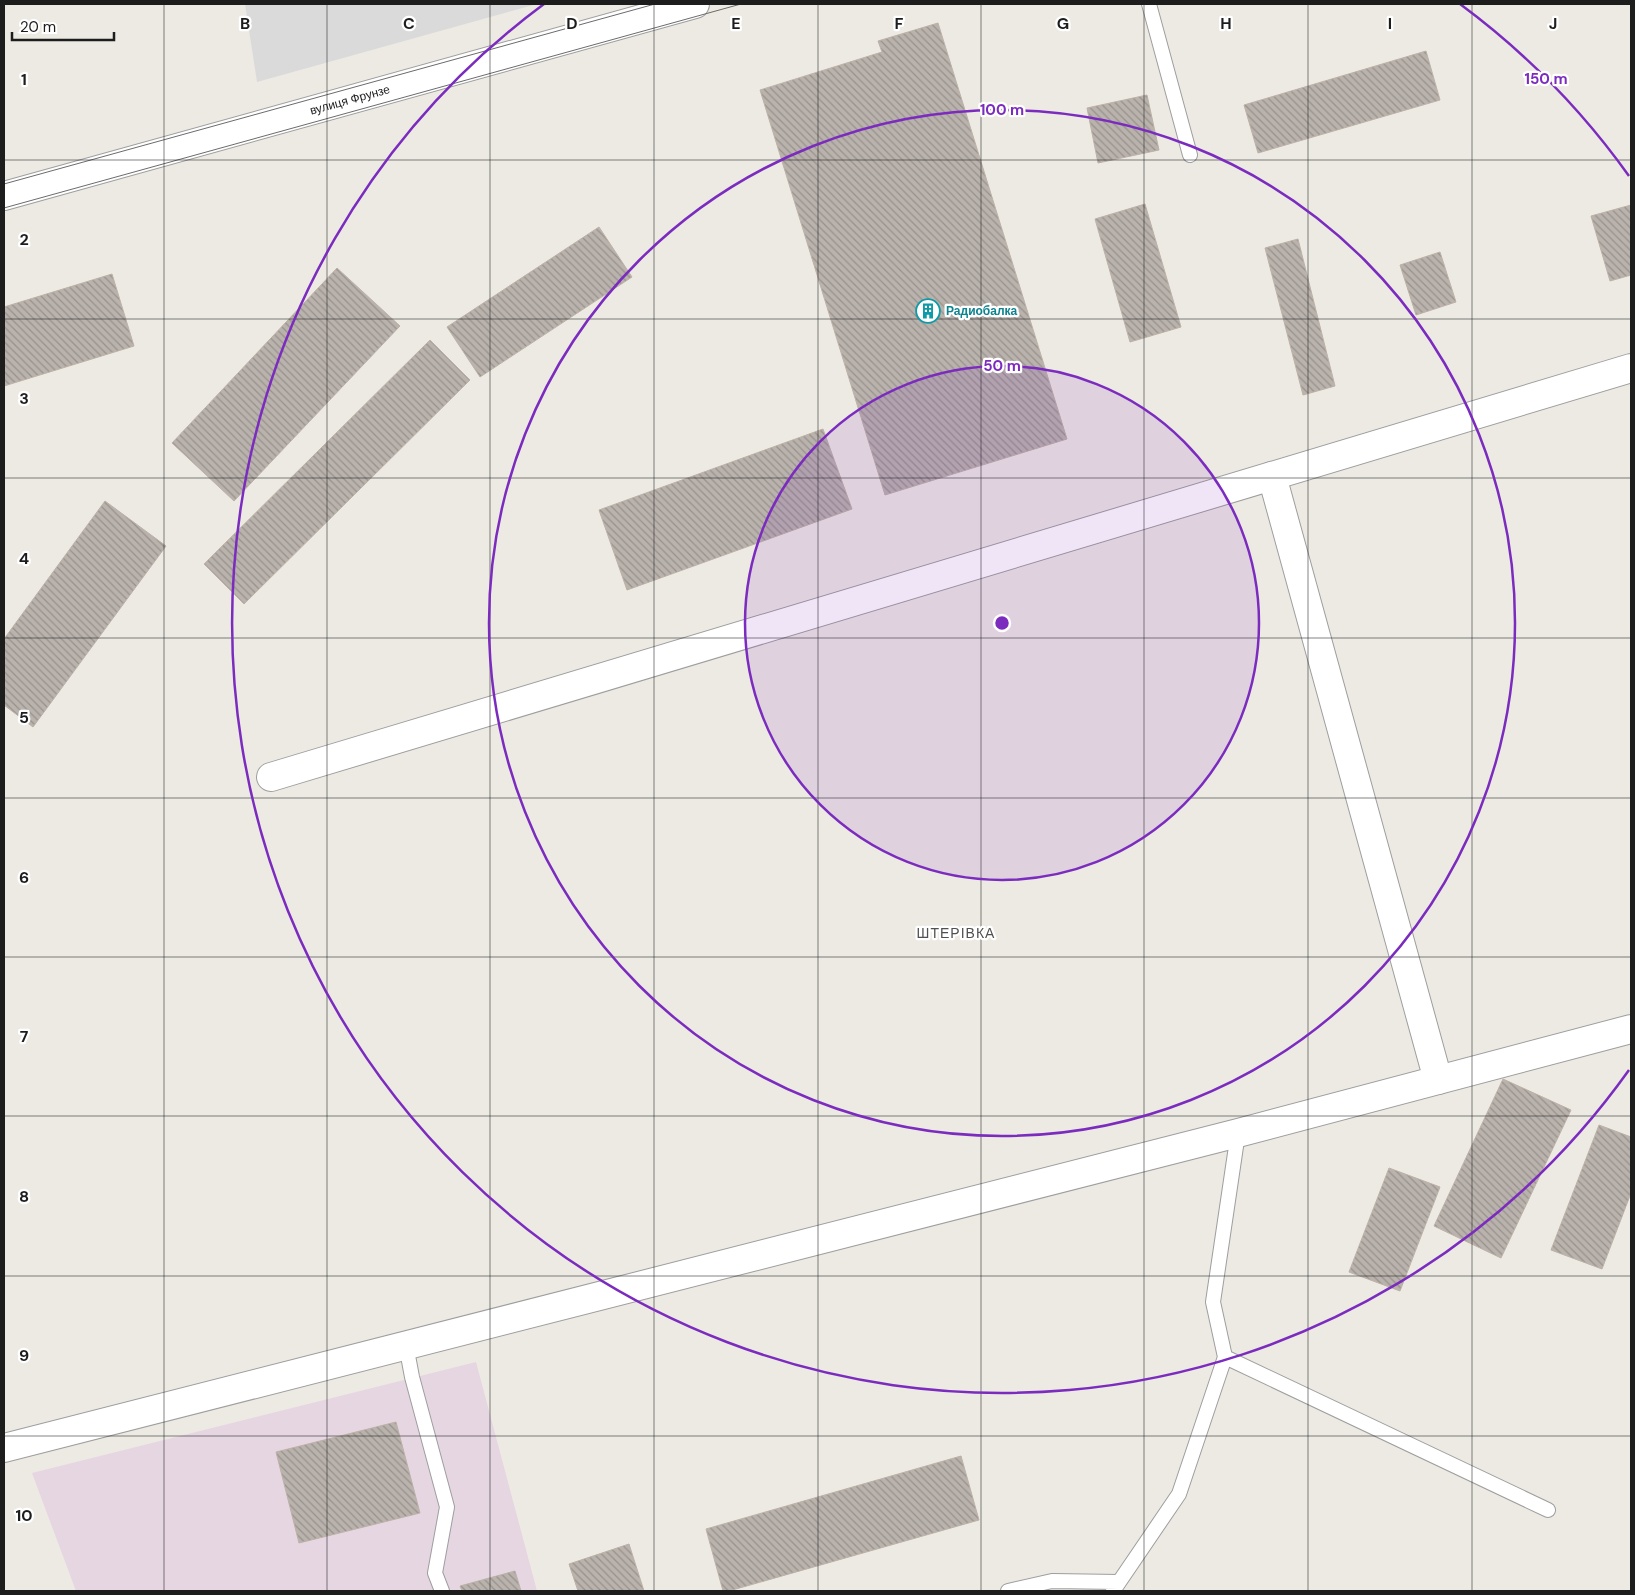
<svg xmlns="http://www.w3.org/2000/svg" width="1635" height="1595" font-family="'DM Sans',sans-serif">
<defs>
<pattern id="building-back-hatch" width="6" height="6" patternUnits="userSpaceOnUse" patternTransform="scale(1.25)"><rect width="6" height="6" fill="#bab3ad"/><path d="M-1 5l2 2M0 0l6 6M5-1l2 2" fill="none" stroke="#97918c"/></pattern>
</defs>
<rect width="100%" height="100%" fill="#edeae3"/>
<path fill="#dbdada" d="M245 4H537L257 82Z"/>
<path fill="#e5d6e2" d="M476 1362 537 1591H76L32 1473Z"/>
<path fill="url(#building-back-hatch)" stroke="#bdb1a7" d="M938 23 1067 439 885 495 760 90 882 52 878 41Z
M1426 51 1440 100 1258 153 1244 105Z
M1147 95 1159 150 1098 163 1087 108Z
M1145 204 1181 327 1130 342 1095 219Z
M1631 205V275L1610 281 1591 216Z
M599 227 632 277 480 377 447 327Z
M1298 239 1335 386 1303 395 1265 248Z
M1440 252 1456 302 1416 315 1400 265Z
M337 268 400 326 234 501 172 443Z
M112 274 134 346 4 386V307Z
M430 340 470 380 244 604 204 564Z
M823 429 852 509 627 590 599 510Z
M105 501 166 546 33 727 4 705V639Z
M1503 1079 1571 1110 1501 1258 1434 1226Z
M1599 1125 1631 1137V1193L1602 1269 1551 1250Z
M1389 1168 1440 1187 1400 1291 1349 1272Z
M396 1422 420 1513 299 1543 276 1452Z
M961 1456 979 1520 729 1591H723L706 1529Z
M629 1544 644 1591H578L569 1564Z
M515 1571 521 1591H462L460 1586Z"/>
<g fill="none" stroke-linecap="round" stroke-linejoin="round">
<g stroke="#9e9e9e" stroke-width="16">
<path id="lane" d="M1149 4 1190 155
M406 1345 412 1377 447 1507 435 1573 442 1591
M1225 1357 1548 1510
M1008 1591 1052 1581 1119 1582
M1113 1591 1179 1494 1225 1357 1213 1302 1238 1133"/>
</g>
<g stroke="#9e9e9e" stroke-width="30">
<g id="street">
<path id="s1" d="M4 196 695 4"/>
<path d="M1272 476 1438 1080"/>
<path d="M271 777 1631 368"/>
<path d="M4 1448 1238 1133 1631 1029"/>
</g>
</g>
<use href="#lane" stroke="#fff" stroke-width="14"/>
<use href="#street" stroke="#fff" stroke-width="28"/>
<path stroke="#6b6b6b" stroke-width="1" d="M4 184 655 4
M4 208 741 4"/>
</g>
<path fill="none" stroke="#1d1d1d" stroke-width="1" stroke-opacity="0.55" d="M164 4V1591M327 4V1591M490 4V1591M654 4V1591M818 4V1591M981 4V1591M1144 4V1591M1308 4V1591M1472 4V1591M4 160H1631M4 319H1631M4 478H1631M4 638H1631M4 798H1631M4 957H1631M4 1116H1631M4 1276H1631M4 1436H1631"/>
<circle cx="1002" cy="623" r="257" fill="#7b2cbf" fill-opacity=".12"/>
<g fill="none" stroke="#7b2cbf" stroke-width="2.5">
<circle cx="1002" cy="623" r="257"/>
<circle cx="1002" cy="623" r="513"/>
<path d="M1629 1070A770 770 0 1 1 544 4M1460 4A770 770 0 0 1 1629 176"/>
</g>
<defs>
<g id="building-ring" transform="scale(1.25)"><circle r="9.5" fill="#fff" stroke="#0f9aa8" stroke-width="1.5"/><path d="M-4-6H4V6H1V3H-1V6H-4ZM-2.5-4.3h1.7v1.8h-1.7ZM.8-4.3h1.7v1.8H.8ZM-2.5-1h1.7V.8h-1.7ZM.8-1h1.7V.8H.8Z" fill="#0f9aa8"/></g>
</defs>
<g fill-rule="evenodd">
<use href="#building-ring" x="928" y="311"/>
</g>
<g text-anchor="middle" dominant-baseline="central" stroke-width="4.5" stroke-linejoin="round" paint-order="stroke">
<g font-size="12" fill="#1d1d1d" stroke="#fff">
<text stroke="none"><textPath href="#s1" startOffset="359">вулиця Фрунзе</textPath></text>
</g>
<g font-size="12" font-weight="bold" fill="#0d838f" stroke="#fff" text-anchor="start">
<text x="946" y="311">Радиобалка</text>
</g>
<g font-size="14" letter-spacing="1" fill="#505050" stroke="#fff">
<text x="956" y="933">ШТЕРІВКА</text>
</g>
</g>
<g font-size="16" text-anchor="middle" font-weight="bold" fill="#1d1d1d" stroke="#fff" stroke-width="4.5" stroke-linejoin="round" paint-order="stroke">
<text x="245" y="29">B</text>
<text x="409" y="29">C</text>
<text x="572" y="29">D</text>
<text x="736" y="29">E</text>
<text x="899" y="29">F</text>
<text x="1063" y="29">G</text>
<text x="1226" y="29">H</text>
<text x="1390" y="29">I</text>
<text x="1553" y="29">J</text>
<text x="24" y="85">1</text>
<text x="24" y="245">2</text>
<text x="24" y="404">3</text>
<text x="24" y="564">4</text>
<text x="24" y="723">5</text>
<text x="24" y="883">6</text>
<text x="24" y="1042">7</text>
<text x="24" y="1202">8</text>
<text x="24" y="1361">9</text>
<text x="24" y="1521">10</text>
</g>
<circle cx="1002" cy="623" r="8" fill="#7b2cbf" stroke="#fff" stroke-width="2.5"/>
<g font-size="15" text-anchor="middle" font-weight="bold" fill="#7b2cbf" stroke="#fff" stroke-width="4.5" stroke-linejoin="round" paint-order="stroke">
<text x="1546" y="84">150 m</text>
<text x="1002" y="115">100 m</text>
<text x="1002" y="371">50 m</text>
</g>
<rect width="1635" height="1595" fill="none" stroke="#1d1d1d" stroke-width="10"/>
<path d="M12 32v8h102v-8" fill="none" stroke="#1d1d1d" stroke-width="2.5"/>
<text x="20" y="32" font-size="15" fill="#1d1d1d" stroke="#ffffff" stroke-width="4" paint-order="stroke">20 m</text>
</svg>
